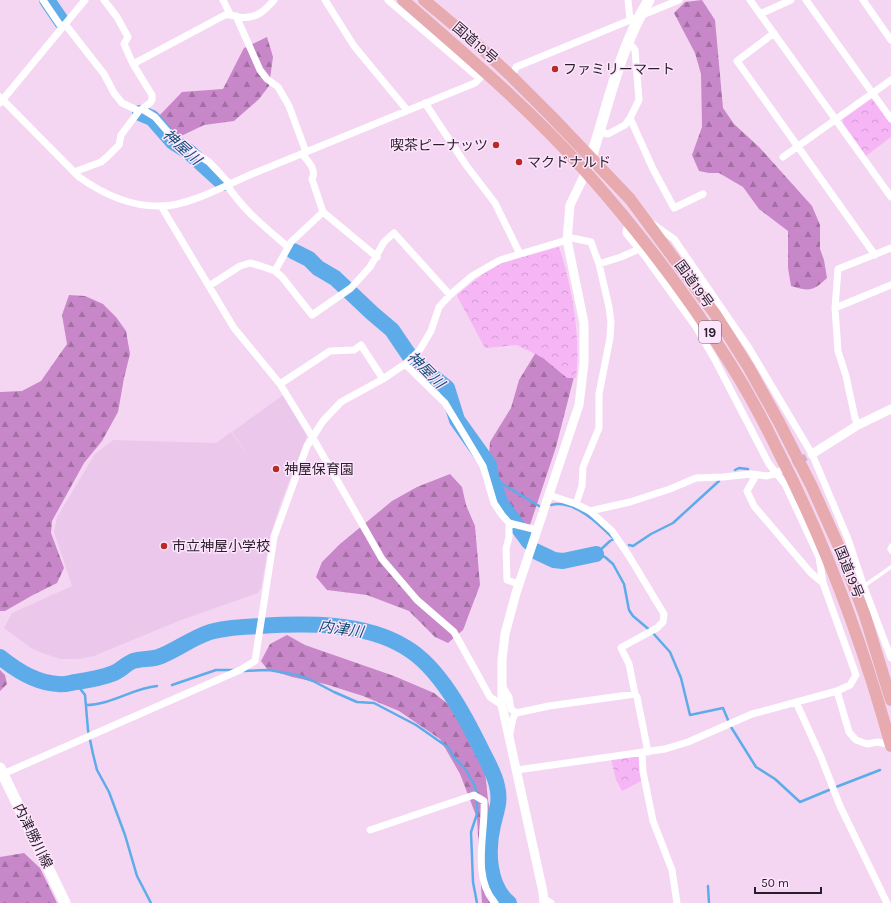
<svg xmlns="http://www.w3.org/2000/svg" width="891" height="903" font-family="Karla,'Noto Sans JP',sans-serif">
<defs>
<pattern id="forest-firs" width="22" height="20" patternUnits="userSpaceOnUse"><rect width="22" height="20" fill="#c887c9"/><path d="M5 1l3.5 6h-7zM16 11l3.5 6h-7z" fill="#a26ea3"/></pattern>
<pattern id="park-crowns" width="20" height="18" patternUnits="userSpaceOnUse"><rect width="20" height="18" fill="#f6b6f6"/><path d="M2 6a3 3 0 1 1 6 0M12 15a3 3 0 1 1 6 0" fill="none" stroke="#d39cd3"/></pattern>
</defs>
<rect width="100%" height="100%" fill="#f4d6f3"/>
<path fill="#ebc8eb" d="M283 395 307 436 281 502 271 533 261 588 258 593 181 620 94 656 79 659H60L42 653 31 648 4 628 12 613 72 586 54 532 57 517 95 454 113 440 216 443 231 432 251 460 232 432Z"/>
<path fill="url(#forest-firs)" d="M702 0 715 20 723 108 734 124 759 147 812 206 820 225V249L824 260 827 278C813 291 810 292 791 286L788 268V231L759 209 743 187 719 173H709L699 171 692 155 702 127 701 74 695 53 674 13 685 2Z
M267 37 273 57 269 86 259 99 234 121 204 125 177 138 159 116 182 92 223 89 244 48Z
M69 295 85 296 103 304 116 317 126 331 130 354 124 378 118 412 102 441 84 463 52 521 51 533 64 568 57 583 33 595 5 611H0V392L22 391 41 381 67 344 62 315Z
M541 344 575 373 556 447 527 534 517 533 506 514 496 503 488 469 490 442 511 408 519 380Z
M450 474 462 487 466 505 475 526 480 585 463 630 448 643 435 637 409 611 367 595 327 590 316 577 322 562 340 544 392 501 417 487Z
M287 635 305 645 394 676 434 693 459 713 484 762 489 809 490 843 495 872 505 903H482L477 818 460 774 440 739 399 711 363 696 325 684 292 677 267 669 261 661 270 644Z
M0 670 5 675 7 684 0 691Z
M24 853 40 868 57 903H0V857Z"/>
<path fill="url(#park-crowns)" d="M871 99 874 100 891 123V137L866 156 843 123V119Z
M559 247C572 287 581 336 576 378H567L543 358 517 345 485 348 457 296 458 294 487 271 503 262Z
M638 755 641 757 643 780 622 791 616 780 611 759Z"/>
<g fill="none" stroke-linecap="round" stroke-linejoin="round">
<path stroke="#5dace9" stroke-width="2.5" d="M735 470 739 468 748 469
M491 477 539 506
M551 505C574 499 599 524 614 539
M614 539 610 541 596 554 605 557 613 564 624 584 629 610 633 616 652 632 670 652 681 678 690 715 723 708 728 720
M629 545 633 546 651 534 673 523 719 481
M243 671 269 670 297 675 313 681 334 692 357 702 374 703 416 725 449 748 453 756 466 770 475 786 476 794
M75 682 85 695 88 730 93 754 97 770 109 792 125 835 137 876 151 903
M172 685 216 670H234
M86 705C111 705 133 688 157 686
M731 727 756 767 775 779 800 802 829 790
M836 787 880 770
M477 799V814L471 832 473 882 477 903
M708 886 709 903"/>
<path stroke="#5dace9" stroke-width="16" d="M47 0 62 22
M140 113 152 118 173 142 189 152 223 183
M293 251 309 259 318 268 335 278 372 313 392 330 413 361 447 388 457 420 489 465 491 477 501 504 529 542
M535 551 554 560 563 561 596 554
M0 657C17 671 36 683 58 684 64 685 70 683 76 682 89 680 102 678 114 673 121 670 126 664 133 661 142 658 153 660 161 656 178 649 192 638 210 632 226 627 243 627 260 626 306 623 364 622 405 647 440 667 466 718 483 753 488 763 495 775 497 786 501 802 496 811 493 825 487 850 488 886 509 903"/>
<path stroke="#cbb1cb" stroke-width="7" stroke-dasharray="7 3.5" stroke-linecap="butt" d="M784 469 806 457"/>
<path stroke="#fff" stroke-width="3.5" d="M891 545 889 549 891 552
M864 586 891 567"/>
<path stroke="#fff" stroke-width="7" d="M43 0 62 28
M223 0 230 14
M325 0 354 46 407 110
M388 0 479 78
M628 0 630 20
M750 0 891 197
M806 0 891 119
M863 0 891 40
M760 14 791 0
M236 16 260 70 267 79 278 87 289 106 306 152
M65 24 104 74 114 93 122 103 139 111
M774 33 737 61 875 255
M133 64 225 15C230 14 233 16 238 17 254 20 264 12 274 0
M512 77 516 67 679 0
M0 97 79 177C103 194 131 207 161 206 189 206 226 185 252 174 326 144 400 114 475 83L486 72
M0 103 85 0
M425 103 466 165 495 203 520 254
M142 109 155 117 174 139 209 162 230 184
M630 118 653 169 674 208 703 194
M600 132 608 134 625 125 630 118 639 100 635 50 628 41
M302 154C308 161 317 170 312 179L323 212 377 257
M783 157 891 80
M74 172 101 162 107 157 119 145 121 135 139 111 150 103 152 100V95L133 64 124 44 128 37 117 17 104 0
M227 185C243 210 266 228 288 247
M161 206 234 328 280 384 313 438 382 559 417 600 454 632 490 697 502 705
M628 222 626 233 648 260
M653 224 674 239 749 348 812 454 848 539 864 587 891 658
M567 237 591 242 599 264 609 307 611 322 610 338 599 394V428L583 467 582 486 576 504
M599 264 621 257 639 249
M275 271 291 242 323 212
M209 286 240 266 250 263 261 266 275 271 282 277 312 315 351 288 370 267 384 242 394 233 450 295
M835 308 891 285
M405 364 445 403 483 466 494 503 502 515 509 523 537 530
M280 384 330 351 354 350 361 345 383 379
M858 425 855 418 846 376 838 351 835 308 838 269 891 248
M751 474 754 479 747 491 754 506 811 573 823 583
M549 495 576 504 590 511 630 502 670 489 696 478 723 477 751 474 767 476 777 473 782 470
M590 511 612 531 629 556 664 614 663 622 657 628 622 647 621 648 629 664 635 694
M509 523V537L506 549 507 580 519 584
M502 686 509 697 511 709 516 713 549 706 635 694 637 697 648 752
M837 691 849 732 856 740 867 744 878 742 891 745
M796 702 821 757 840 806 887 903
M509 738 513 718 516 713
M642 752 643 772 653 821 672 870 677 903
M517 770 665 749 688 742 752 714 837 691 850 685 856 675 823 583 819 557 785 484 769 464 715 360 696 327 649 262 646 247
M3 774 240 670 255 661 274 537 307 446 323 421 341 402 383 379 405 364 419 351 431 331 439 307 450 295 472 276 500 260 567 240
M370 830 474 795 484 801C486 833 471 876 495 903
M543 898 551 903"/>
<path stroke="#fff" stroke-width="9" d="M812 454 858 425 891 409
M544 903 543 892 502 705V660L505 634 516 593 579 405 584 363V323L567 240 570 205 586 172"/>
<path stroke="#fff" stroke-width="11" d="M586 172 591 158C608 106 620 47 649 0
M0 768 65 903"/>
<path stroke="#e6aaaf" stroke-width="12" d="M403 0C466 55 530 109 586 172 639 232 689 297 731 365 748 392 763 420 777 449 826 544 863 644 891 746
M424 0 479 46 512 77 552 117 630 199 715 314 749 368 780 424 812 487 839 547 865 616 891 700"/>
</g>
<g fill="#b92a27" stroke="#fde6fd" stroke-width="1.5">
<circle cx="555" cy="69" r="4"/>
<circle cx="496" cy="145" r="4"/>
<circle cx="519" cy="162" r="4"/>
<circle cx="276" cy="469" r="4"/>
<circle cx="164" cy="546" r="4"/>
</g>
<g text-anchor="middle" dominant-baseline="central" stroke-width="3" stroke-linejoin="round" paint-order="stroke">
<rect fill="#fde6fd" stroke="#695a69" stroke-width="1" x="699" y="321" width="22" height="22" rx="3"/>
<g font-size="13" font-weight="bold" fill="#291e29">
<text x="710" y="332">19</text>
</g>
<g font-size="14" fill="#291e29" stroke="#fde6fd">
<text transform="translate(475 43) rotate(41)">国道19号</text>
<text transform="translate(694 284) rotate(54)">国道19号</text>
<text transform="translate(849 572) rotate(68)">国道19号</text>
<text transform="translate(33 836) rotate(64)">内津勝川線</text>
</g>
<g font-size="14" fill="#291e29" stroke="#fde6fd" text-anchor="start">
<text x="563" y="69">ファミリーマート</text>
<text x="488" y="145" text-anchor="end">喫茶ピーナッツ</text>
<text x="527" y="162">マクドナルド</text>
<text x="284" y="469">神屋保育園</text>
<text x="172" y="546">市立神屋小学校</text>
</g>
<g font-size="15" font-style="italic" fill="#134d76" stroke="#fde6fd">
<text transform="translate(182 147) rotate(42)">神屋川</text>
<text transform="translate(426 370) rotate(45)">神屋川</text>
<text transform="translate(341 629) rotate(8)">内津川</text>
</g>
</g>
<path d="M755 887v6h66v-6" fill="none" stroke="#291e29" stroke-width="2"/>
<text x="761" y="887" font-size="12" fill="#291e29" stroke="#fde6fd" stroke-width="3" paint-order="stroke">50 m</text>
</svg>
